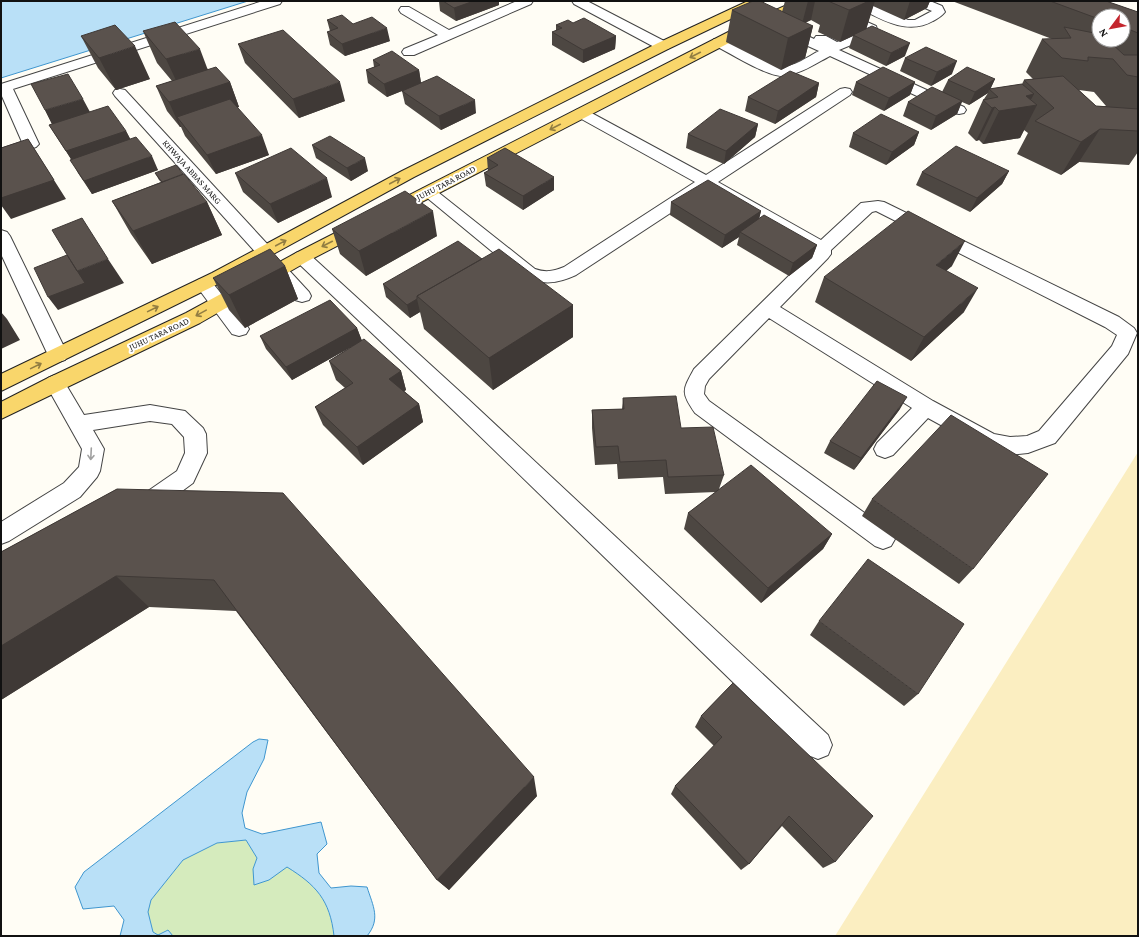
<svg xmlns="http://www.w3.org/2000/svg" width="1139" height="937" font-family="'Crimson Pro',serif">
<rect width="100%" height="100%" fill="#fffdf5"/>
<path fill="#d5ebbd" d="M246 840 257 858 253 869 269 880 286 866C316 885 330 900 334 936H173L167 930 158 935 153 932 148 912 151 900 183 860 217 843Z"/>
<path fill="#fbeec1" d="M1138 452V936H835Z"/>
<path fill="#b9e0f7" stroke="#3f96cf" d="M1 1H248L1 78Z
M259 739 268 740 264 759 247 792 242 813 245 828 262 834 321 822 327 844 317 854 319 873 331 888 351 886 367 887C373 906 381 919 367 936H334C330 900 316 885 287 867L269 880 254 885 253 869 257 858 246 840 217 843 183 860 151 900 148 912 153 932 158 935 168 930 173 936H120L124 920 114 906 83 909 75 887 84 872 253 742Z"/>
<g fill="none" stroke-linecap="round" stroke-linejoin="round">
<g stroke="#444" stroke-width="2">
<path id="minor" d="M263 1H282L280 4 13 89 39 144 36 147 1 159V149L22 142 1 94V84Z
M517 1H533L531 4 414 55H404L402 52 404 49 438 35 401 13 399 10 401 7H409L449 30Z
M572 1H587L668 43 670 46 668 49H658L574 4Z
M804 1H820L876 26 877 29 875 35 839 50 964 107 966 110 964 113 959 114 954 113 830 56C815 64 799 75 782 76 766 76 730 53 714 45L712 42 714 39H724L779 67C793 68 807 57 819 51L777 32 776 29 777 26H787L814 39 816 36H826L837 42 863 30 806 4Z
M849 1H865L908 20H915L932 11 915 4 913 1H930L942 6 945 12C942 16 937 19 933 21 905 37 876 16 851 4Z
M845 88 850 89 852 92 850 95 718 182 821 240 861 203 878 201 884 202 1119 317 1134 328 1137 333 1128 354 1055 443 1028 453 1010 455 981 447 928 418 893 455 885 458 877 455 874 449 877 443 912 408 769 318 709 379 705 386 704 394 709 401 891 532 895 539 891 546 883 549 875 546 695 413C681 392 682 391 694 369L813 252V251L707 189 576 275C556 284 544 285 523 277L420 192 422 189 428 187 434 189 535 269C546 273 554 271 564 267L695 182 576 116 574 113 576 110 581 109 586 110 706 175 840 89ZM876 211 1105 327 1117 335 1112 346 1039 431 1027 436 1010 437 994 434 933 401 780 307 828 258 831 254V250L872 212Z
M120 89 125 90 270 247 273 251 270 255 264 257 258 255 115 96 113 93 115 90Z
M1 230 7 232 10 236 68 355 65 360 58 362 51 360 48 355 1 254Z
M302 251 308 253 468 399 828 735 832 745 828 755 818 759 808 755 454 411 296 261 293 257 296 253Z
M279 264 285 266 309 292 311 296 309 300 302 302 295 300 273 274 270 270 273 266Z
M204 278 210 280 246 324 249 329 246 334 239 336 232 334 198 288 195 284 198 280Z
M55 375 62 378 84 415 150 405 185 411 203 428 206 434 207 453 193 483 151 514 143 517 135 514 132 507 135 500 177 471 185 453 184 437 172 424 150 421 93 430 104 449 100 471 97 477 80 497 9 541 1 544V522L64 483 79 467 82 449 45 383 48 378Z"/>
</g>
<g stroke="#222" stroke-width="2">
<path id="major" d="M748 1H764L762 4 668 49 414 177 224 281 1 391V374L212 273 402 171 658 43Z
M796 1H812L810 4 752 31 308 261 200 323 1 419V402L48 378 186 313 296 253 742 25Z"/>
</g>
<use href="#minor" fill="#fff" fill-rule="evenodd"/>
<use href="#major" fill="#f9d66b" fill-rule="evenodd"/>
</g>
<path fill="#4d4742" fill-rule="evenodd" d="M439 1H499V5L456 21 440 11Z
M785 1H930L927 8 904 20 873 6 866 29 905 56 886 66 849 48 853 36 840 42 818 32 820 25 811 20 805 23 813 26 805 58 781 70 726 42 732 10 782 12Z
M952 1H1106L1138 12V152L1129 165 1079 162 1061 175 1017 154 1028 133 1024 130 1020 138 983 144 979 140 976 141 968 133 983 100 984 99 988 93 969 105 962 102 957 114 931 130 903 116 908 102 942 92 948 80 995 79 990 89 1022 84 1024 80 1033 79 1026 72 1042 39H1052ZM1099 16H1123V40H1099ZM1079 90 1094 92 1106 106H1096Z
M327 20 353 24 390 41 345 56 330 45 327 32 330 31Z
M573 23 616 36 615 49 583 63 552 45V32L556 31V25Z
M143 31 230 82 239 107H237L269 155 216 174 185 136 181 127H180L167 111 156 86 172 81 157 63Z
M81 36 150 79 116 90 98 68Z
M238 44 345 101 299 118 245 63Z
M905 58 952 74 931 86 900 71Z
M373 60 419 70 421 83 476 113 441 130 405 104 402 91 412 87 387 97 368 83 366 70 374 67Z
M856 82H915L910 95 884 111 852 95Z
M819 83 816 97 775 124 745 111 748 97Z
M45 110 90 112 126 131 130 139 158 170 92 194 78 173 71 159 49 125 78 116 52 124Z
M758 124 755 137 724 164 686 148 688 134Z
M919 132 914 145 886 165 849 147 853 133Z
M312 145 368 171 351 181 316 158Z
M487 158 554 190 523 210 486 186 484 173 488 171Z
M1009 171 1002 184 970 212 916 185 922 172Z
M155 173 207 202 222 235 152 264 131 234 112 201 161 182 159 180Z
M235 173 332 197 278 223 243 192Z
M671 202 761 211 759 218 817 245 812 258 789 276 737 245 739 237 722 248 670 215Z
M332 229 437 236 366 276 340 254Z
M482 259 573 305V337L493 390 424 329 420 312 410 318 386 297 383 284Z
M285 266 298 299 245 328 229 310 213 278Z
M952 266 946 270 964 312 911 361 815 302 824 277Z
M357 328 362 341 401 371 406 390 404 391 419 404 423 422 363 465 323 425 315 407 345 388 336 380 329 361 360 342 292 380 266 349 260 336Z
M623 398 681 428 724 475 719 489 832 534 823 549 761 603 684 529 688 513 716 492 665 494 663 477 618 479 617 464 595 465 592 428V410L622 409Z
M900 409 854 470 824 453 830 441Z
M117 489 537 796 449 890 437 880 236 611 149 607 1 700V552Z
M872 499 973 569 959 584 862 516Z
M819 621 918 694 904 706 810 635Z
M733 683 835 862 823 868 782 826 749 864 741 870 671 794 675 786 714 746 695 727 701 716Z"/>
<path fill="#3f3936" d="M474 1H499V5L456 21 454 8Z
M808 1H815L811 20 802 24Z
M869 1H875L866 30 840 42 849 10Z
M910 1H930L927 8 904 20Z
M813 26 805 58 781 70 788 38Z
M387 28 390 41 345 56 342 44Z
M616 36 615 49 583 63V50Z
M910 43 905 56 886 66 891 53Z
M135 46 150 79 116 90 99 58Z
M200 49 212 81 181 91 166 59Z
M957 61 952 74 931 86 937 72Z
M419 70 421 83 387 97 384 84Z
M995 79 990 90 989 89 988 93 969 105 975 92Z
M230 82 239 107 184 126 177 117 181 127H180L169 102Z
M340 82 345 101 299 118 293 99Z
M915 82 910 95 884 111 889 98Z
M819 83 816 97 775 124 778 111Z
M1034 94 1027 107 1037 105 1020 138 983 144 999 111 1026 96Z
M83 99 90 112 52 124 45 110Z
M475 100 476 113 441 130 439 116Z
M962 101 957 114 931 130 936 116Z
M995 107 979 140 976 141 992 108Z
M758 124 755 137 724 164 726 151Z
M1100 129 1079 162 1061 175 1081 142Z
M126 131 133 144 74 164 66 151Z
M919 132 914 145 886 165 892 152Z
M262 135 269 155 216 174 207 155Z
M28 139 66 199 11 219 1 205V198Z
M152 156 158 170 92 194 84 181Z
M365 158 368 171 351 181 347 168Z
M1009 171 1002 184 970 212 977 198Z
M554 177V190L523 210V196Z
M327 178 332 197 278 223 270 204Z
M207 202 222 235 152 264 133 231Z
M433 211 437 236 366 276 359 251Z
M761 211 758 224 740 232 739 237 722 248 725 235Z
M965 241 952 266 924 290 936 265Z
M817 245 812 258 789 276 793 263Z
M108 259 124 283 58 310 48 297 77 271Z
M285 266 298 299 245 328 229 295Z
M978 288 964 312 911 361 924 337Z
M417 299 420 312 410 318 407 305Z
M573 305V337L493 390 489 358Z
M1 312 7 319 20 340 1 349Z
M357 328 362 341 292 380 286 367Z
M401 371 406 390 395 397 389 379Z
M907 397 900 409 854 470 861 458Z
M419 404 423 422 363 465 357 447Z
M832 534 823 549 761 603 768 588Z
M116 576 149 607 1 700V646Z
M534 777 537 796 449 890 437 880Z"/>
<path fill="#5a524d" stroke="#3f3936" d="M443 1H474L454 8Z
M753 1H760L813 26 788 38 732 10Z
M828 1H869L849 10Z
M1050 1H1106L1138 12V33L1123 27V16H1099V19Z
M342 15 353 24 372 17 387 28 342 44 327 32 338 28 327 20Z
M584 18 616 36 583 50 552 32 562 28 556 25 568 20 573 23Z
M175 22 200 49 166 59 143 31Z
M115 25 135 46 99 58 81 36Z
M872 26 910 43 891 53 853 35Z
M1064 27 1099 34V40H1108L1124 55H1138V77L1127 75 1113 59 1088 57V61L1062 58 1042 39 1071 38Z
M283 30 340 82 293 99 238 44Z
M926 47 957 61 937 72 905 58Z
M392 51 419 70 384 84 366 70 380 65 373 60Z
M216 67 230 82 169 102 156 86Z
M883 67 915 82 889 98 856 82Z
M967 67 995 79 975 92 948 80Z
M790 71 819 83 778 111 748 97Z
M68 74 83 99 45 110 31 84Z
M437 76 475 100 439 116 402 91Z
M1063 76 1096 106 1138 109V131L1100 129 1081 142 1035 121 1054 108 1024 80Z
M1022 84 1034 94 1026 96 1037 105 999 111 995 107 992 108 983 100 998 97 989 89Z
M932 87 962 101 936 116 908 102Z
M230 99 262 135 207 155 177 117Z
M108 106 126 131 66 151 49 125Z
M720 109 758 124 726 151 688 134Z
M881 114 919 132 892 152 853 133Z
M330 136 365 158 347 168 312 145Z
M136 137 152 156 84 181 70 160Z
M28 139 54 180 1 198V148Z
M956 146 1009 171 977 198 922 172Z
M291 148 327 178 270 204 235 173Z
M505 148 554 177 523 196 484 173 498 165 487 158Z
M176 165 183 174 162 182 155 173Z
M184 174 207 202 133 231 112 201Z
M708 180 761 211 725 235 671 202Z
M405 191 433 211 359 251 332 229Z
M908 211 965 241 936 265 978 288 924 337 824 277Z
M764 215 817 245 793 263 740 232Z
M82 218 108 259 77 271 52 230Z
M458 241 482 259 417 296V299L407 305 383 284Z
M270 249 285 266 229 295 213 278Z
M499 249 573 305 489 358 417 296Z
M67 255 85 283 48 297 34 268Z
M330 300 357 328 286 367 260 336Z
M364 339 401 371 389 379 419 404 357 447 315 407 353 383 329 361Z
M877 381 907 397 861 458 830 441Z
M676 396 681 428 713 427 724 475 668 477 666 460 620 462 618 446 596 447 592 410 624 409 623 398Z
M951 415 1048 474 973 569 872 499Z
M751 465 832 534 768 588 688 513Z
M117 489 283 493 534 777 437 880 214 580 116 576 1 646V552Z
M868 559 964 624 918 694 819 621Z
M733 683 873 816 835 862 789 816 749 864 675 786 722 737 701 716Z"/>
<defs><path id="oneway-shaft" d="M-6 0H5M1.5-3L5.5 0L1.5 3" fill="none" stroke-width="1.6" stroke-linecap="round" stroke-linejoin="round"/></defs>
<g stroke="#917d42">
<use href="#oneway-shaft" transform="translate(695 55) rotate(153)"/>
<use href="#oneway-shaft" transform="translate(555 127) rotate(153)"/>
<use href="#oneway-shaft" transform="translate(395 181) rotate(-28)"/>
<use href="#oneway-shaft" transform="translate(281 243) rotate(-28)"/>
<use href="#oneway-shaft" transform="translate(327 244) rotate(153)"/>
<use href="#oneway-shaft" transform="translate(153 309) rotate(-26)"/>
<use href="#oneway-shaft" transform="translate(201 313) rotate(151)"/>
<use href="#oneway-shaft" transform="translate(36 366) rotate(-26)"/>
</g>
<use stroke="#a0a0a0" href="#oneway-shaft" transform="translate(91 454) rotate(93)"/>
<g text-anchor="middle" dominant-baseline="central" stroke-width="4" stroke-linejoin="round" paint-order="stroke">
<g font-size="9" fill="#111" stroke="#fff">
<text transform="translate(192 172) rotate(48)">KHWAJA ABBAS MARG</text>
<text transform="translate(446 183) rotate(-27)">JUHU TARA ROAD</text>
<text transform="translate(159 334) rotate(-25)">JUHU TARA ROAD</text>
</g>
</g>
<rect width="1139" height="937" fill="none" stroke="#111111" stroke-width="4"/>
<g transform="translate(1111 28) rotate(238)"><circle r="19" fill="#ffffff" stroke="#a0a0a0"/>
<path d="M0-3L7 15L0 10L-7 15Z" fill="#c4262e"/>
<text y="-6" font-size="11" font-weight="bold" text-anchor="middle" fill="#111111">N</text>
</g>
</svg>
